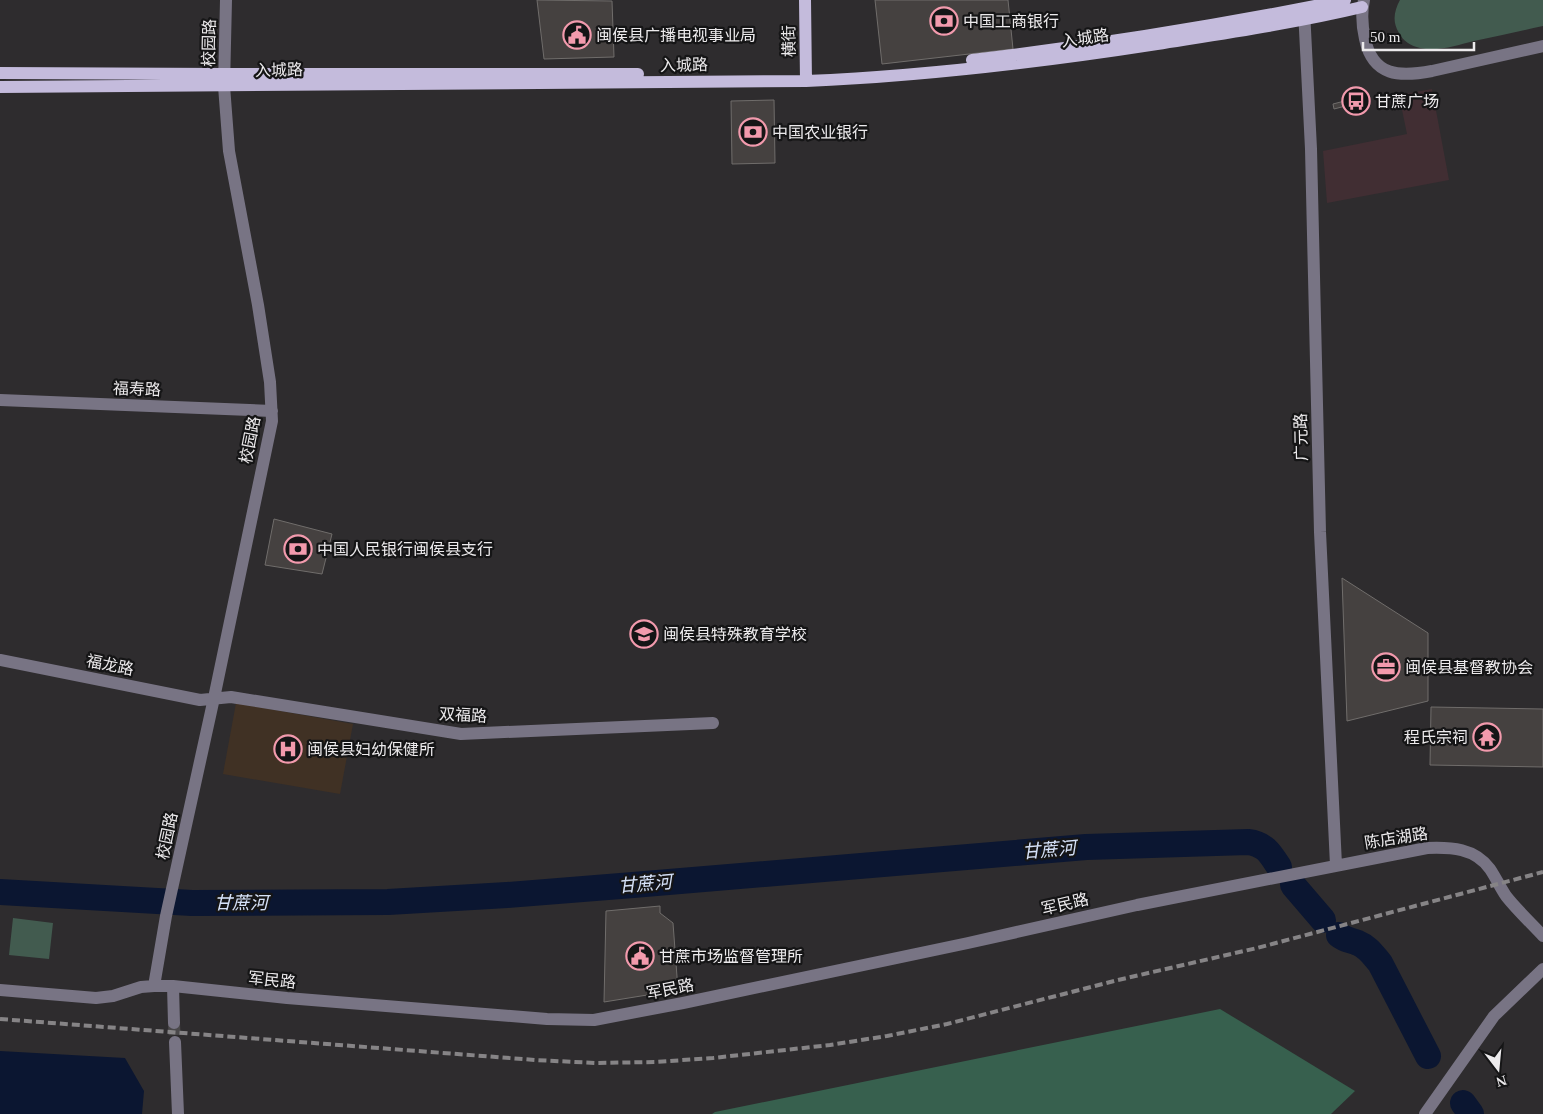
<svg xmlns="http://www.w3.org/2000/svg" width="1543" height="1114" font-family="'Times New Roman','Noto Sans SC',serif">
<rect width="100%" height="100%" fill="#2e2c2e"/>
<path fill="#412e33" d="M1432 89 1449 180 1327 203 1323 151 1407 134 1399 95Z"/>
<path fill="#403124" d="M236 703 353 724 340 794 223 774Z"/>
<path fill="#425b4f" d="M1400 0H1543V26C1520 31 1497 36 1474 41 1458 45 1438 52 1420 48 1411 46 1403 41 1399 33 1392 22 1394 11 1400 0Z
M13 918 53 923 49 959 9 955Z"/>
<path fill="#37604e" d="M1220 1009 1355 1091 1331 1114H712L715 1112Z"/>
<path fill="#0b1631" d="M0 1051 125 1058 144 1091 142 1114H0Z"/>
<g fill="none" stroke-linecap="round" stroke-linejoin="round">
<path stroke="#0b1631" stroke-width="26" d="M1293 885 1323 920
M0 892 192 903 388 902 507 895 633 885 1086 847 1248 842C1265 844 1270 853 1279 867
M1339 935C1345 940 1351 940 1358 943 1368 947 1373 955 1380 963L1428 1056
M1463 1103 1471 1114"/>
</g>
<path fill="#454140" stroke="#706d6b" d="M537 0 612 1 614 57 544 59Z
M875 0H1008L1013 49 882 64Z
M1356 98 1357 103 1334 109 1333 104Z
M774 100 775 163 732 164 731 101Z
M274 519 332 534 322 574 265 565Z
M1342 578 1428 633V701L1347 721Z
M1431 707 1543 709V767L1430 765Z
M660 906V913L673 923 678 990 604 1002 606 911Z"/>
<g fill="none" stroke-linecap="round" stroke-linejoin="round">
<path stroke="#4a484a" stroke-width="12" stroke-dasharray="12 6" stroke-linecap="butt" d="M174 1023 175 1042"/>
<path stroke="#787484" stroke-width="12" d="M1364 0C1361 14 1362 26 1365 39 1373 77 1400 77 1432 71L1543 46
M1304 10 1311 149 1320 532 1336 865
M0 400 272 411
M0 660 200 700 231 697 461 734 713 723
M154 986 166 916 214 698 272 421 270 382 258 305 229 151 224 86 226 0
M173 986 174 1023
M0 990 96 998 113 996 141 987 154 986H173L287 998 547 1019 594 1020 683 1003 968 943 1137 905 1427 848C1451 847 1475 848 1490 869 1496 878 1500 887 1506 896 1517 910 1531 923 1543 936
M175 1042 178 1114
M1425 1114 1494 1016 1543 969"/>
<path stroke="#c4bbdc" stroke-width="12" d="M805 0 806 81
M972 60C1097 45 1221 25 1345 0
M0 73 224 74H638
M0 87 806 81C924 76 1041 62 1157 44 1226 33 1295 23 1362 7"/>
<path stroke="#868486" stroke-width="4" stroke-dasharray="8 4" stroke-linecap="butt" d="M0 1019 535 1060 596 1063 655 1062 713 1058 830 1045 887 1036 947 1024 1118 980 1257 948 1543 872"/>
</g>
<defs>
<g id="bank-ring" transform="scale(1.4375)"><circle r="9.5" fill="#151516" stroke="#f29aad" stroke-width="1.5"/><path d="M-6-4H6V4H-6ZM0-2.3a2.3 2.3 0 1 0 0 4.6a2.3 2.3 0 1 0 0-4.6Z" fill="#f29aad"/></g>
<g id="civic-ring" transform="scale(1.4375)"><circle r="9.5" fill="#151516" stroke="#f29aad" stroke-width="1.5"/><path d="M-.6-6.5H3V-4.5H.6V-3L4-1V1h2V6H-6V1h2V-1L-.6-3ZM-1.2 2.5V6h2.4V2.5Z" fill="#f29aad"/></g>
<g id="bus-ring" transform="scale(1.4375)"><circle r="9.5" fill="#151516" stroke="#f29aad" stroke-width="1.5"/><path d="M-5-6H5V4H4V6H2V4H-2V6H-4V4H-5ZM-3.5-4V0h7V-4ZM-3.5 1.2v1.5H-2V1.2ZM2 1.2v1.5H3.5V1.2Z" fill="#f29aad"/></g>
<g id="school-ring" transform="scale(1.4375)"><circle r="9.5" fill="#151516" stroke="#f29aad" stroke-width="1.5"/><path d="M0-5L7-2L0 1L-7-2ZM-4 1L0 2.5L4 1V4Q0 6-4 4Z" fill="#f29aad"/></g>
<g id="office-ring" transform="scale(1.4375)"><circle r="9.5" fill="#151516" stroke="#f29aad" stroke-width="1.5"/><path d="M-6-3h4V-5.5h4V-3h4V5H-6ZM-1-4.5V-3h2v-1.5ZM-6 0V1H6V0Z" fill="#f29aad"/></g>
<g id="temple-ring" transform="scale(1.4375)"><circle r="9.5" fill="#151516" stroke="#f29aad" stroke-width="1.5"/><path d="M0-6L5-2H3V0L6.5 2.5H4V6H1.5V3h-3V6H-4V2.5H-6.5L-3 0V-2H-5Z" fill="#f29aad"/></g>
<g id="hospital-ring" transform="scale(1.4375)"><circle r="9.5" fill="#151516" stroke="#f29aad" stroke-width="1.5"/><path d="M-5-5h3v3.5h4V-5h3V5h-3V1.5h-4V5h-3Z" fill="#f29aad"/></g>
</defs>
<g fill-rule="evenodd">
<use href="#bank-ring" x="944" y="21"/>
<use href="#civic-ring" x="577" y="35"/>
<use href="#bus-ring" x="1356" y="101"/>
<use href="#bank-ring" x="753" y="132"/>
<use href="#bank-ring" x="298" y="549"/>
<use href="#school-ring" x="644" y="634"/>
<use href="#office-ring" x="1386" y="667"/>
<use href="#temple-ring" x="1487" y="737"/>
<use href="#hospital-ring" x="288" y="749"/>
<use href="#civic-ring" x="640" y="956"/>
</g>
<g text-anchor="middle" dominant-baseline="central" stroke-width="4.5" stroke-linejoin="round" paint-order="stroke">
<g font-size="16" fill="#eceaec" stroke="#151516" text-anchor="start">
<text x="963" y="21">中国工商银行</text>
<text x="596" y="35">闽侯县广播电视事业局</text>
<text x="1375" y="101">甘蔗广场</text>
<text x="772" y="132">中国农业银行</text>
<text x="317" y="549">中国人民银行闽侯县支行</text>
<text x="663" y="634">闽侯县特殊教育学校</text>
<text x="1405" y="667">闽侯县基督教协会</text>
<text x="1468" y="737" text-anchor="end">程氏宗祠</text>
<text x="307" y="749">闽侯县妇幼保健所</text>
<text x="659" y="956">甘蔗市场监督管理所</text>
</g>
<g font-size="16" fill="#eceaec" stroke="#151516">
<text transform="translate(1085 38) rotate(-8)">入城路</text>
<text transform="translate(789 41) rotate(-91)">横街</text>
<text transform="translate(209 43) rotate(-89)">校园路</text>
<text transform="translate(684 65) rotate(-1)">入城路</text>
<text transform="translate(279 70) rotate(-1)">入城路</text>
<text transform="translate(137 389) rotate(2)">福寿路</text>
<text transform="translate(1301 437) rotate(-91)">广元路</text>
<text transform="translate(250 440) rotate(-79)">校园路</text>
<text transform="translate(110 665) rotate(11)">福龙路</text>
<text transform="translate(463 715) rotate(3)">双福路</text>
<text transform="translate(167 836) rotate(-78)">校园路</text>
<text transform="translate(1396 838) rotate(-9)">陈店湖路</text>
<text transform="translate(1065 904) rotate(-13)">军民路</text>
<text transform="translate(272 980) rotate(6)">军民路</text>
<text transform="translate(670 989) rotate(-11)">军民路</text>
</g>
<g font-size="18" font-style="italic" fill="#d6e2f9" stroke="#151516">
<text transform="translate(1049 850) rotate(-5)">甘蔗河</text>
<text transform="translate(645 884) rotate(-5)">甘蔗河</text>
<text x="241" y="903">甘蔗河</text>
</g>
</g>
<g transform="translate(1498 1069) rotate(164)" stroke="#151516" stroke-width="4" paint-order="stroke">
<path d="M0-4L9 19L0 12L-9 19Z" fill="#eceaec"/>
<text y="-8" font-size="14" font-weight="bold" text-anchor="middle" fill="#eceaec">N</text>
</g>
<path d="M1363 42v8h111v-8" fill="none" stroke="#eceaec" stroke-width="2.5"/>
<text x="1370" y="42" font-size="15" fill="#eceaec" stroke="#151516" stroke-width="4" paint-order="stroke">50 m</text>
</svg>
